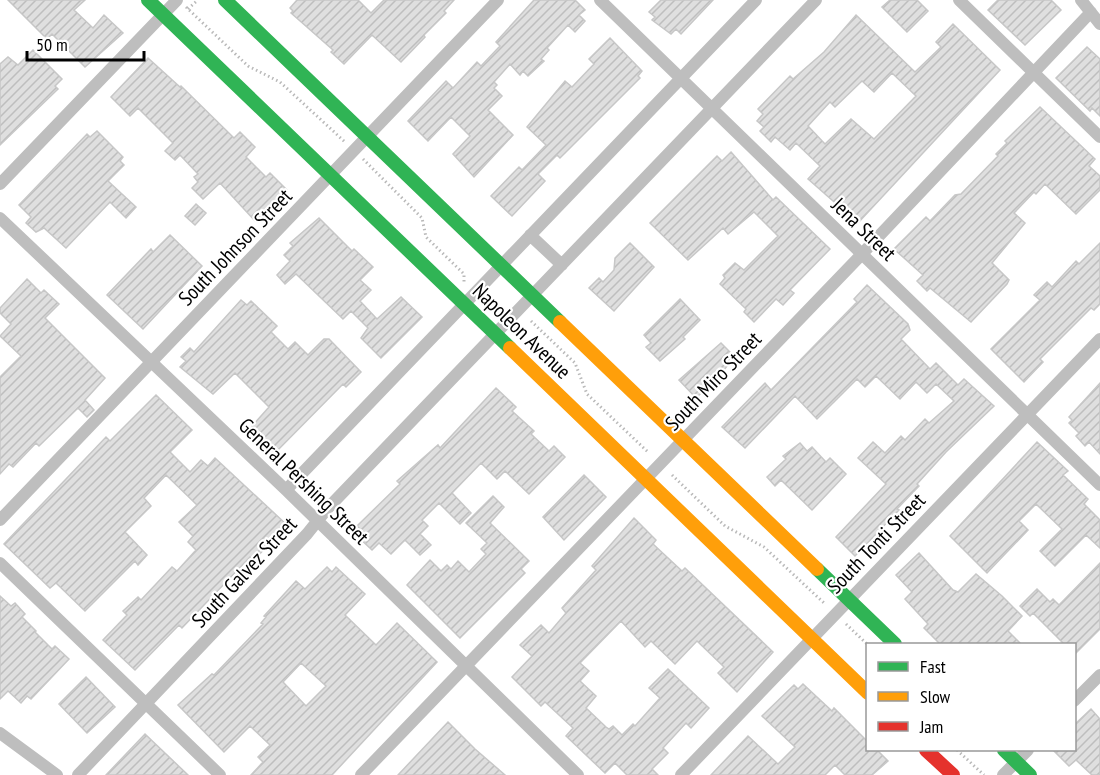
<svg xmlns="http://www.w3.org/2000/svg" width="1100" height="775" font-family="'PT Sans Narrow',sans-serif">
<defs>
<pattern id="building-hatch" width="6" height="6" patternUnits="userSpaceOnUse" patternTransform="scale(1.5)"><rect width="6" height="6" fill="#dfdfdf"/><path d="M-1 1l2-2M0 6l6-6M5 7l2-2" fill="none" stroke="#bebebe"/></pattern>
</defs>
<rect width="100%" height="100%" fill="#fff"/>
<path fill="url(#building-hatch)" stroke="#c7c7c7" stroke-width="1.5" fill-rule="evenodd" d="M8 0H85L74 10 93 28 104 15 123 33 85 67 52 34 47 39Z
M297 0H358L371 13 384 0H454L444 11 446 13 424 35 425 37 401 62 372 35 344 64 331 52 333 50 291 13 293 11 290 8Z
M534 0H575L585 10 579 15 585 21 575 32 568 25 547 48 549 50 541 59 544 61 528 76 523 71 520 75 510 64 494 82 497 85 494 88 502 96 488 110 513 135 474 177 453 154 470 136 451 117 428 141 408 121 446 81 453 88 477 62 481 66 500 46 496 42Z
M661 0H713L681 34 676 29 671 34 652 20 655 17 649 12Z
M890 0H917L928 11 907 32 882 7Z
M998 0H1051L1061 10 1025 45 988 10Z
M856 15 915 72 941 47 936 42 953 24 1000 70 858 223 808 179 820 166 796 143 790 150 775 137 771 142 760 131 764 127 757 121 763 114 758 109 790 76 793 79 824 52ZM892 73 916 96 874 139 851 119 825 144 808 126 830 102 835 107 862 81 874 92Z
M610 38 642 71 638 76 640 78 560 158 557 155 538 174 545 181 512 216 491 196 519 167 522 170 546 145 527 127 565 81 572 87 594 64 589 59Z
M1087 47 1100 59V116L1092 108 1090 111 1056 78Z
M33 50 62 79 55 86 58 89 0 145V64L8 57 18 65Z
M148 58 180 87 181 86 234 138 240 132 255 147 246 157 266 177 270 173 287 190 265 215 263 213 255 221 220 183 203 199 192 188 198 182 194 177 198 174 180 155 175 160 165 151 173 143 138 108 130 116 111 97Z
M1040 107 1095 159 1089 166 1100 176V190L1076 214 1045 184 1036 194 1034 192 1014 213 1025 223 992 263 1009 280 1007 284 971 322 930 288 927 291 917 281 923 275 894 249 926 217 930 221 955 195 961 194 998 156 996 154 1007 143 1005 141Z
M97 131 123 157 120 161 124 165 108 181 136 207 126 218 110 202 66 248 44 228 36 232 26 223 31 217 19 205 87 134 90 137Z
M731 152 773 200 776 197 830 249 790 290 794 293 783 305 776 299 754 322 744 312 746 309 720 284 725 278 723 275 735 263 744 270 778 236 754 212 728 234 723 228 688 260 650 223 717 156 722 161Z
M196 204 206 213 195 225 185 216Z
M319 218 352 251 354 249 373 267 360 280 371 290 360 301 377 319 401 297 422 317 381 358 361 338 368 328 351 311 343 319 296 274 285 284 277 275 290 261 284 255 293 246 290 243Z
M170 235 202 266 143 329 107 295 151 249 153 252Z
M630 243 654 267 614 311 589 288 599 278 603 282 614 270 615 258Z
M1100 243V304L1094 310 1091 308 1040 359 1043 362 1024 382 991 349 1040 300 1034 295 1047 282 1052 287 1076 261 1079 264Z
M27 279 41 293 44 290 59 304 45 318 105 378 85 400 94 410 87 417 78 408 39 446 36 443 13 467 9 464 0 474V377L21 356 0 336 11 324 0 313V308Z
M867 285 908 324 910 330 901 339 930 369 936 363 958 385 964 379 994 406 946 452 917 484 919 486 897 509 899 510 855 556 836 537 886 484 858 458 873 442 885 453 901 436 905 440 925 419 929 423 954 401 936 384 927 393 916 382 900 399 876 376 865 387 857 379 817 419 795 396 745 448 722 427 765 383 771 390 857 302 854 299Z
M680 299 700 320 683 337 685 339 660 361 646 347 651 343 644 335Z
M241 300 247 305 251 301 277 326 271 332 288 349 295 342 308 355 324 339H329L361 372 346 387 343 384 272 456 249 434 254 428 252 426 269 407 235 373 213 394 180 367 186 361 181 357 190 348 194 352Z
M721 343 734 356 722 373 696 398 679 380Z
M1100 383V454L1089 442 1085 446 1076 436 1079 433 1069 423 1072 420 1069 417Z
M496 388 516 407 512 411 534 431 531 434 549 451 554 446 565 457 529 494 505 471 497 479 481 463 452 493 471 513 460 524 439 503 422 520 428 526 420 534 431 545 420 555 405 540 391 554 379 543 372 550 356 535 361 530 357 526 400 484 397 481 438 445 440 448Z
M156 395 192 430 170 452 190 472 201 460 208 466 215 458 287 525 254 560 250 557 182 628 179 625 135 670 103 640 127 615 123 611 138 597 141 600 172 567 177 571 196 550 188 542 193 536 179 522 197 505 166 475 144 498 151 506 125 532 147 555 138 565 135 561 85 611 56 583 50 588 4 544 106 437 110 441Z
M1037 442 1068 471 1063 475 1088 499 1084 504 1100 520V548L1086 535 1055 566 1040 551 1062 529 1036 504 1019 521 1028 530 987 573 950 536Z
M800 443 807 451 812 447 826 462 830 458 846 474 812 510 781 480 775 486 767 477 786 459 783 456Z
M584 475 606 497 564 540 543 517Z
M493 496 504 507 490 523 529 561 521 569 525 573 460 638 407 585 430 560 441 571 447 565 451 569 458 561 469 572 486 554 481 549 487 543 466 523Z
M634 518 656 540 653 544 682 571 685 568 773 652 737 692 718 673 724 667 697 641 675 664 651 641 645 647 621 621 580 663 589 671 580 681 596 696 586 708 606 727 609 729 613 726 622 735 633 724 635 726 660 698 649 688 668 669 709 708 691 728 686 723 663 748 668 753 652 769 658 775H627L615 763 605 773 566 736 573 728 545 702 541 706 512 677 532 656 520 645 541 625 549 633 566 613 562 608 596 570 592 566Z
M919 553 953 590 958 592 976 574 1002 596 1022 616 1008 631 1022 645H941L924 628 928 624 905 599 912 592 896 575Z
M1100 563V629L1074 655V645H1065L1033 613 1030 616 1020 606 1037 589 1050 602 1053 599 1059 605Z
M327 567 332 572 336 567 365 594 345 615 376 645 397 623 437 662 332 775H251L263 762 258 757 270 745 250 726 224 752 178 705 212 674 214 675 263 624 261 623 266 617 264 616 296 581 305 589ZM301 663 326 686 306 706 283 682Z
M0 596 11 606 15 603 25 614 22 617 36 631 35 632 52 649 55 646 69 659 31 699 27 696 21 703 8 691 0 699Z
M86 677 115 707 87 733 59 704Z
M803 684 832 711 834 708 867 741V750H877L888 761 872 775H845L835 765 825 775H711L748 736 778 764 795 747 762 716 794 685 798 689Z
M1091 709 1100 719V775H1092L1076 760 1069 766 1053 750H1074V725Z
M448 722 475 749 505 775H398Z
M145 734 188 775H106Z"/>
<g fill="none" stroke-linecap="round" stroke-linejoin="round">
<path stroke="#b9b9b9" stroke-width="3" stroke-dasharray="1.5 3" stroke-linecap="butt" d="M186 7 248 66 280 82 345 142
M188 9 198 0
M363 159 422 218 426 237 464 274V283
M531 321 575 363 587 394 649 453
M672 475 725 526 764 547 824 603
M846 624 868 645
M957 750 984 775"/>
<path stroke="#bebebe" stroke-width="12" d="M600 0 1100 485
M959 0 1100 137
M1081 0 1100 24
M0 184 177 0
M0 218 286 490 578 775
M530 235 562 265
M286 490 756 0
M0 520 498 0
M0 563 220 775
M1074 701 1100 675
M0 733 57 775
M78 775 307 534 327 509 816 0
M361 775 862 254 1091 12
M681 775 1100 339
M1003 775 1028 750"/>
<path stroke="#30b455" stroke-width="14" d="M148 0 510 348
M225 0 560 322
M817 569 895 644
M1004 750 1030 775"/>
<path stroke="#ff9f0a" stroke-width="14" d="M560 322 817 569
M510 348 868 693"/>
<path stroke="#e5322d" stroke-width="14" d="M926 750 953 775"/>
</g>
<g text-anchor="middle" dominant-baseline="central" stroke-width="4.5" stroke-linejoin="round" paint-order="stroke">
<g font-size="21" fill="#000" stroke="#fff">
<text transform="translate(864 229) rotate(44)">Jena Street</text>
<text transform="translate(235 247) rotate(-46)">South Johnson Street</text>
<text transform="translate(522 331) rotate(44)">Napoleon Avenue</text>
<text transform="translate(713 381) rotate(-46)">South Miro Street</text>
<text transform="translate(304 481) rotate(44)">General Pershing Street</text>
<text transform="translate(876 543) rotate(-46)">South Tonti Street</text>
<text transform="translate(244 572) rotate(-47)">South Galvez Street</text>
</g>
</g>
<rect x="866" y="643" width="210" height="108" fill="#ffffff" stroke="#999999" stroke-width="1.5"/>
<rect x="878" y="662" width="30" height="9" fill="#30b455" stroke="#999999" stroke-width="1.5"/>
<text x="920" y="673" font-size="18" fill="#000000">Fast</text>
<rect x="878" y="692" width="30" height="9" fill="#ff9f0a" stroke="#999999" stroke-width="1.5"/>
<text x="920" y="703" font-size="18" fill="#000000">Slow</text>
<rect x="878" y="722" width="30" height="9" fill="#e5322d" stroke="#999999" stroke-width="1.5"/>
<text x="920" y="733" font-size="18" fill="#000000">Jam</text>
<path d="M27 51v9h117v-9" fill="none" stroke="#000000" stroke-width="3"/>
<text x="36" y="51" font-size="18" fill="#000000" stroke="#ffffff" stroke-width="4.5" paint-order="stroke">50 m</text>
</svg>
